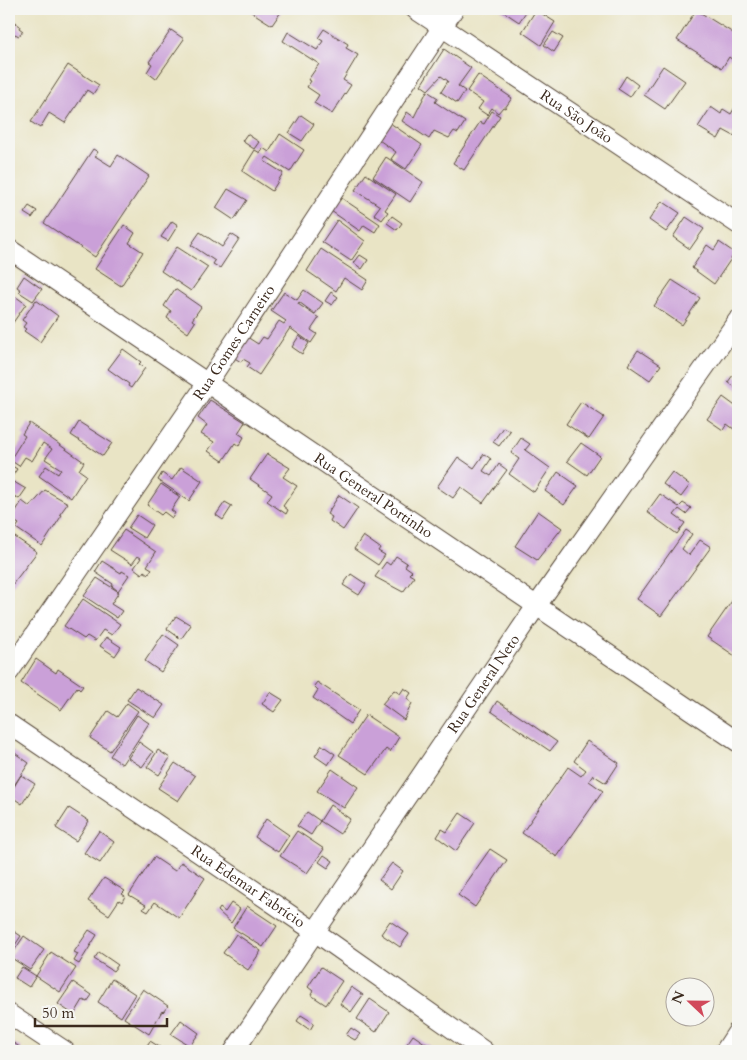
<svg xmlns="http://www.w3.org/2000/svg" width="747" height="1060" font-family="Cardo,serif">
<rect width="100%" height="100%" fill="#f6f6f2"/>
<filter id="ink" filterUnits="userSpaceOnUse"><feTurbulence type="fractalNoise" baseFrequency=".02" numOctaves="2"/><feDisplacementMap in="SourceGraphic" scale="10" xChannelSelector="R" yChannelSelector="G"/><feConvolveMatrix kernelMatrix="1 2 1 2 8 2 1 2 1" color-interpolation-filters="sRGB"/></filter>
<filter id="wash" filterUnits="userSpaceOnUse"><feTurbulence type="fractalNoise" baseFrequency=".0096" numOctaves="4" result="noise"/><feDisplacementMap in="SourceGraphic" scale="20" xChannelSelector="R" yChannelSelector="G"/><feGaussianBlur stdDeviation="1.12" result="paint"/><feColorMatrix in="noise" values="0 0 0 0 0 0 0 0 0 0 0 0 0 0 0 0 0 1.4 0 .05"/><feComposite in="paint" operator="in"/></filter>
<g filter="url(#wash)">
<rect width="100%" height="100%" fill="#e9e4c5"/>
<g id="blocks">
<path fill="#caa0d8" d="M252 9H283L272 25 250 11Z
M502 9H528L519 22 501 10Z
M536 10 555 22 541 45 522 32Z
M696 10 738 36V64L729 57 722 68 677 40Z
M9 18 20 26 19 28 23 31 19 36 15 34 9 43Z
M324 29 348 44 346 48 358 55 343 80 351 85 332 114 314 103 319 95 307 87 311 81 308 80 319 64 283 41 288 32 317 50 323 41 318 38Z
M171 30 184 39 156 79 147 72 152 64 149 62Z
M553 32 563 38 554 52 544 45Z
M444 49 471 68 458 86 465 91 457 103 441 92 448 81 441 76 428 90 421 85Z
M68 65 99 85 93 94 87 90 65 123 49 113 40 128 31 122Z
M663 66 685 81 665 109 644 95Z
M478 75 512 98 505 108 503 107 498 113 492 108 487 115 478 109 483 102 467 91Z
M626 76 638 85 630 97 618 89Z
M427 91 438 98 435 102 465 122 458 133 454 131 449 138 434 131 429 139 402 121 407 112 414 117Z
M738 102V128L734 136 723 130 718 139 698 127 711 107 721 114 723 109 731 114Z
M492 111 500 116 464 170 453 163 480 122 484 124Z
M301 115 314 124 302 141 289 133Z
M390 123 422 145 406 169 391 159 396 152 379 140Z
M247 134 259 142 254 149 242 141Z
M280 134 304 150 290 172 267 157 264 161 283 173 272 191 242 171 255 150 260 153 263 148 269 152Z
M93 149 98 152 95 156 111 166 118 155 149 176 95 257 44 223Z
M386 157 423 182 410 202 373 177Z
M366 174 396 194 385 210 388 212 382 220 374 214 380 206 355 190Z
M228 189 247 200 234 220 216 208Z
M340 197 380 224 375 232 364 225 360 231 331 211Z
M662 201 680 213 666 232 649 220Z
M29 206 37 211 32 218 24 213Z
M392 216 402 223 397 230 387 223Z
M686 217 704 229 690 249 673 237Z
M337 220 365 241 351 261 322 242Z
M172 221 178 225 168 241 161 237Z
M124 225 135 233 129 243 143 252 121 286 95 269Z
M200 232 222 247 231 234 239 239 220 268 213 264 215 261 191 245Z
M719 242 735 253 714 284 692 268 707 245 714 250Z
M177 247 208 267 191 291 161 271Z
M321 249 368 280 362 290 344 278 336 291 307 271Z
M360 255 368 260 362 269 354 263Z
M24 276 42 289 33 301 19 292 21 290 17 287Z
M672 280 700 298 682 325 654 306Z
M175 289 201 307 192 320 195 322 188 333 167 318 171 311 164 306Z
M304 290 323 303 315 314 299 302 298 304 319 318 311 330 317 334 311 343 290 328 259 375 247 367 250 363 243 359 241 362 233 357 247 337 258 344 263 337 267 339 279 321 284 324 286 321 271 311 284 292 297 300Z
M331 292 338 297 332 305 325 301Z
M12 294 26 304 12 324 9 322V299Z
M36 300 58 316 40 342 24 331 26 329 23 327 26 323 22 320Z
M299 336 309 343 302 354 292 347Z
M123 349 141 362 139 364 145 368 131 388 128 386 129 384 108 369Z
M638 350 661 365 650 380 628 365Z
M733 375 736 378 738 375V390L728 382Z
M723 397 738 408V432L727 424 723 430 707 419Z
M210 400 245 422 238 433 244 437 239 446 235 443 223 461 208 451 214 442 201 434 207 425 198 418Z
M581 402 604 417 589 439 566 424Z
M79 422 112 443 103 456 71 435Z
M29 423 84 462 79 470 86 475 71 498 39 476 46 466 58 474 61 469 45 459 52 449 43 443 32 461 25 457 19 466 10 460 25 436 22 434Z
M503 427 510 431 499 446 493 442Z
M521 438 530 444 525 450 550 468 534 492 509 474 519 459 511 453Z
M581 443 600 456 587 475 567 461Z
M267 454 290 468 283 477 297 486 283 506 288 510 286 514 267 501 272 494 250 479Z
M484 454 491 459 483 471 491 476 499 464 507 470 483 503 461 487 453 498 437 487 458 457 474 468Z
M9 464 17 469 9 481Z
M181 467 202 481 189 501 158 480 162 473 172 480Z
M558 472 578 486 564 505 545 491Z
M672 472 690 485 681 497 663 484Z
M14 482 26 489 19 499 9 493Z
M161 484 180 497 171 510 175 513 172 518 164 512 161 515 147 505Z
M45 490 68 503 60 514 62 515 42 546 16 528 19 524 11 519 22 501 30 507Z
M660 494 679 507 683 503 691 508 686 514 679 509 674 515 685 523 677 534 647 512Z
M339 495 358 508 343 530 330 521 332 517 327 514Z
M225 502 232 506 223 520 216 515Z
M538 511 562 528 537 560 515 546Z
M137 515 152 525 144 538 128 528Z
M124 530 156 552 147 566 152 569 148 574 144 571 142 574 134 568 141 558 138 556 132 564 110 550Z
M686 530 692 534 682 549 689 555 700 540 711 547 661 616 637 599Z
M9 533 37 552 9 589Z
M363 536 380 548 378 551 385 555 378 565 354 549Z
M396 556 407 563 405 566 412 571 409 574 414 577 403 592 375 577 386 562 390 565Z
M102 561 121 573 122 571 129 575 118 591 112 586 113 584 95 572Z
M351 574 366 584 359 595 343 585Z
M97 578 119 592 111 604 122 611 117 618 84 596Z
M734 598 738 601V651L735 656 707 637Z
M83 599 120 624 112 635 103 630 95 641 87 636 84 639 64 626Z
M176 616 191 625 181 639 167 629Z
M163 634 179 645 161 672 145 661Z
M106 637 121 647 115 656 100 646Z
M36 659 56 673 58 669 83 686 80 690 77 687 61 710 21 683Z
M317 682 359 710 350 724 313 698 318 690 314 686Z
M136 687 164 705 155 718 127 700Z
M404 688 411 693 407 699 412 703 404 720 382 704 394 690 400 694Z
M270 692 283 700 274 712 262 704Z
M497 701 557 742 550 751 491 711Z
M127 703 138 711 110 751 90 738 108 711 117 717Z
M137 715 149 723 122 764 110 756Z
M366 715 399 737 390 752 386 749 368 774 339 755Z
M587 741 619 763 606 783 593 775 589 781 603 791 557 857 522 833 568 767 581 776 586 770 574 761Z
M139 742 153 752 142 767 128 758Z
M322 745 335 754 328 765 315 756Z
M9 749 29 763 9 793Z
M158 750 170 758 159 775 147 767Z
M175 763 195 776 178 801 158 788Z
M332 769 358 787 344 808 317 791Z
M21 775 35 784 22 804 9 795Z
M330 805 350 819 340 834 320 821Z
M69 808 89 821 76 841 56 828Z
M307 812 320 821 311 835 297 826Z
M460 813 475 823 456 851 437 837 442 829 447 832Z
M266 819 289 835 278 852 255 837Z
M99 831 114 842 100 863 84 853Z
M297 831 324 849 307 873 280 856Z
M490 849 507 860 475 907 458 895Z
M324 855 333 861 328 868 319 862Z
M154 857 175 871 181 862 205 878 179 918 155 902 148 912 143 909 146 905 129 895Z
M392 863 403 871 391 889 379 880Z
M104 878 125 891 122 894 125 896 122 902 119 900 109 915 88 901Z
M231 903 240 909 231 923 218 911 220 908 225 912Z
M247 906 277 926 263 947 233 928Z
M390 921 409 934 400 947 381 934Z
M9 928 21 936 9 954Z
M89 930 97 935 79 964 74 961 78 954 74 952Z
M236 934 261 951 248 970 223 953Z
M24 936 44 950 30 970 10 957Z
M51 952 76 968 60 992 36 976Z
M99 952 118 965 113 971 94 959Z
M22 967 36 976 29 987 15 978Z
M321 967 342 981 326 1005 311 995 313 991 308 987Z
M112 979 135 994 121 1017 98 1002Z
M73 982 92 995 87 1002 83 1000 74 1015 58 1004Z
M351 987 363 995 351 1012 340 1004Z
M143 989 168 1006 163 1012 162 1011 149 1034 124 1018Z
M370 999 389 1012 376 1032 357 1019Z
M301 1015 314 1023 310 1030 297 1021Z
M181 1020 199 1033 190 1046 171 1034Z
M351 1028 360 1034 355 1040 346 1035Z
M413 1035 432 1048 430 1051H402Z
M9 1040 21 1048 19 1051H9Z
M150 1041 166 1051H143Z"/>
</g>
</g>
<g filter="url(#ink)">
<use href="#blocks" fill-opacity="0" stroke="#554637" stroke-width="1"/>
<g fill="none" stroke-linecap="round" stroke-linejoin="round">
<g stroke="#554637" stroke-width="21">
<g id="minor">
<path id="s1" d="M415 9 738 224"/>
<path id="s2" d="M9 249 738 742"/>
<path id="s3" d="M9 672 208 382 454 9"/>
<path id="s4" d="M9 724 314 931 484 1051"/>
<path d="M9 1014 65 1051"/>
<path id="s5" d="M234 1051 537 605 738 320"/>
<path d="M725 1051 738 1031"/>
</g>
</g>
<use href="#minor" stroke="#fff" stroke-width="19"/>
</g>
</g>
<g text-anchor="middle" dominant-baseline="central" stroke-width="4" stroke-linejoin="round" paint-order="stroke">
<g font-size="15" fill="#3b2a1e" stroke="#f6f6f2">
<text stroke="none"><textPath href="#s1" startOffset="194">Rua São João</textPath></text>
<text stroke="none"><textPath href="#s3" startOffset="399">Rua Gomes Carneiro</textPath></text>
<text stroke="none"><textPath href="#s2" startOffset="440">Rua General Portinho</textPath></text>
<text stroke="none"><textPath href="#s5" startOffset="444">Rua General Neto</textPath></text>
<text stroke="none"><textPath href="#s4" startOffset="289">Rua Edemar Fabrício</textPath></text>
</g>
</g>
<rect width="747" height="1060" fill="none" stroke="#f6f6f2" stroke-width="30"/>
<g transform="translate(690 1002) rotate(292)"><circle r="24" fill="#f6f6f2" stroke="#aba49d"/>
<path d="M0-4L9 19L0 12L-9 19Z" fill="#d1495b"/>
<text y="-8" font-size="14" font-weight="bold" text-anchor="middle" fill="#3b2a1e">N</text>
</g>
<path d="M35 1018v8h132v-8" fill="none" stroke="#3b2a1e" stroke-width="2.5"/>
<text x="42" y="1018" font-size="15" fill="#3b2a1e" stroke="#f6f6f2" stroke-width="4" paint-order="stroke">50 m</text>
</svg>
